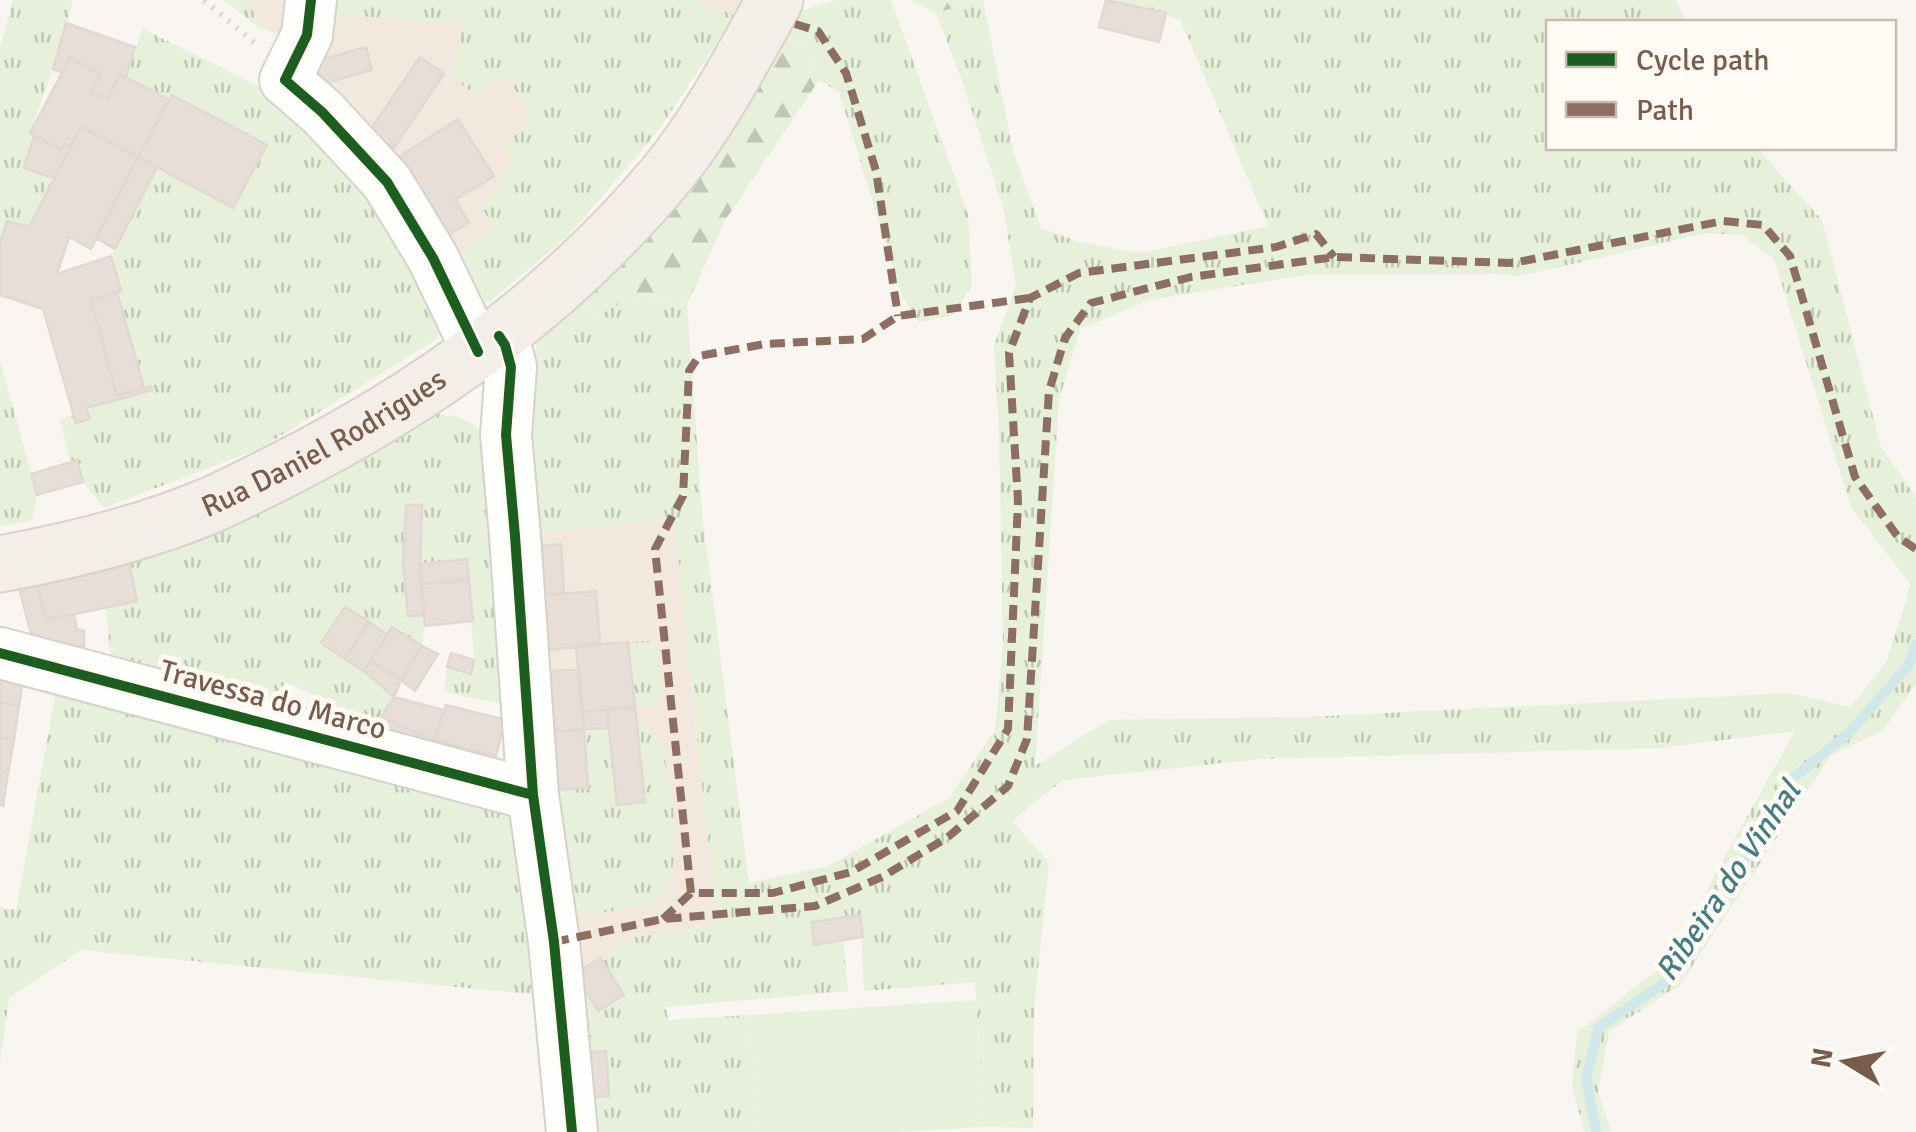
<svg xmlns="http://www.w3.org/2000/svg" width="1916" height="1132" font-family="Signika,sans-serif">
<defs>
<pattern id="grass-tufts" width="24" height="20" patternUnits="userSpaceOnUse" patternTransform="scale(2.5)"><rect width="24" height="20" fill="#e7f0db"/><path d="M3 7l-1-3M5 7V3M7 7l1-3M15 17l-1-3M17 17v-4M19 17l1-3" fill="none" stroke="#c0c6b4"/></pattern>
<pattern id="forest-firs" width="22" height="20" patternUnits="userSpaceOnUse" patternTransform="scale(2.5)"><rect width="22" height="20" fill="#e7f0db"/><path d="M5 1l3.5 6h-7zM16 11l3.5 6h-7z" fill="#c0c6b4"/></pattern>
</defs>
<rect width="100%" height="100%" fill="#f9f5f0"/>
<path fill="#f2e8de" d="M224 0H303L285 33H274L257 26Z
M321 0H744L658 131 569 235 488 303 315 86Z
M674 518 717 924 636 937 574 974 529 534Z"/>
<path fill="url(#grass-tufts)" fill-rule="evenodd" d="M13 0H73L53 69 30 133 34 136 25 168 54 178 29 227 7 221 0 243V49Z
M224 0H245L256 16 274 33 257 26Z
M321 0H695L735 16 658 131 569 235 488 303 468 297 447 263 494 227 482 208 515 158 503 148 532 113 505 76 475 95 452 76 461 24 320 13Z
M835 0H891L968 214 972 286 952 316 919 322 902 297 839 92 819 80 807 47 782 36 793 13Z
M983 0 1013 151 1041 228 1083 243 1141 253 1268 226 1180 19 1112 0H1675L1688 22H1548V148H1757L1822 220 1881 447 1916 497V684L1883 730 1831 755 1680 985 1609 1031 1598 1092 1611 1132H1584L1572 1086 1577 1032 1676 956 1716 872 1795 731 1659 748 1262 759 1063 780 1012 821 1049 862 1034 1010 1033 1128 984 1127 975 982 864 991 860 916 812 923 815 945 843 941 848 991 666 1007 668 1020 750 1015 757 1132H588L574 974 598 1011 624 994 601 958 636 937 717 924 674 519 529 534 526 365 544 331 581 294 593 318 634 296 687 304 702 513 749 883 828 866 949 798 995 730 1003 644 999 432 994 345 1016 286 1003 206 961 78 936 13ZM1705 233 1741 235 1774 259 1851 507 1911 585 1886 663 1850 707 1789 693 1307 717 1108 720 1035 766 1059 400 1080 329 1149 300 1305 275 1496 274 1521 276Z
M143 29 292 103 385 201 444 318 437 339 261 448 104 508 83 482 77 461 70 462 60 420 74 415 89 419 86 408 152 390 151 386 144 388 117 292 121 290 111 256 157 167 233 208 266 146 173 95 169 100 126 77Z
M0 360 37 495 32 520 0 526Z
M434 414C463 416 472 419 489 443L513 706 444 692 447 667 470 674 474 660 467 560 420 564 422 505H406L403 563 408 616 424 615 425 626 422 646 393 627 388 635 345 607 322 643 364 671 394 697 381 717 376 729 308 712 313 694 286 682 280 700 110 655 106 608 137 601 129 562Z
M651 641 657 646 662 699 656 705 635 707 628 642Z
M57 686 523 815 539 995 81 950 9 998 0 1063V907L16 910Z
M637 723 659 737C670 774 693 883 649 904 640 908 627 908 618 910 598 913 585 916 565 910L553 790 588 788 584 729 608 728 617 804 645 802Z"/>
<path fill="url(#forest-firs)" d="M910 0H982L936 13Z
M782 36 807 47 819 80 726 219 687 304 634 296 593 318 581 294Z"/>
<path fill="#e7f0db" d="M976 1000 984 1127 900 1132H757L750 1015Z"/>
<g fill="none" stroke-linecap="round" stroke-linejoin="round">
<path stroke="#d0e8ea" stroke-width="10" d="M1596 1132 1586 1077 1599 1027 1662 985 1689 948 1794 777 1848 734 1908 666 1916 644"/>
</g>
<path fill="#e6ded7" stroke="#e2d8d2" stroke-width="2.5" d="M1106 0 1166 13 1159 42 1099 27Z
M66 23 135 47 126 77 120 74 107 100 91 92 100 74 70 58 62 73 53 69Z
M366 47 372 70 315 86 309 63Z
M420 57 444 74 394 148 369 132Z
M70 58 100 74 91 92 107 100 120 74 169 100 138 157 81 127 71 147 65 144 61 150 30 133Z
M172 95 267 145 233 208 138 157Z
M458 119 494 176 455 200 469 222 438 242 388 164Z
M81 127 138 157 91 249 69 237 57 274 111 256 121 291 91 301 117 395 151 386 152 390 86 408 90 419 76 423 43 309 0 295V243L7 221 29 227Z
M34 136 61 150 65 144 71 147 54 178 24 168Z
M138 157 157 167 115 249 96 238Z
M117 292 144 388 117 395 91 301Z
M77 460 83 482 37 495 31 474Z
M406 505H422L420 564 424 615 408 616 403 563Z
M561 544 564 593 535 596 530 547Z
M467 559 469 580 421 584 420 564Z
M129 562 137 601 46 620 36 580Z
M36 580 46 620 74 614 77 629 84 631V648L79 647 77 651 33 641 18 584Z
M469 580 473 621 425 626 421 584Z
M596 591 600 644 541 651 535 596Z
M345 607 369 622 345 659 321 643Z
M369 622 388 635 364 671 345 659Z
M392 627 422 646 401 680 371 661Z
M628 642 635 707 582 712 576 646Z
M422 646 438 654 415 691 401 680Z
M451 653 474 660 471 674 447 667Z
M371 661 401 680 394 697 364 671Z
M0 669 24 673 19 706 0 703Z
M579 669 584 729 549 732 543 672Z
M394 697 444 710 434 740 381 717Z
M0 703 19 706 14 739 0 737Z
M446 705 505 720 496 756 434 740Z
M635 707 645 802 617 805 607 710Z
M607 710 608 728 584 729 582 712Z
M381 717 434 740 429 752 376 729Z
M584 729 588 788 553 790 549 732Z
M0 737 14 739 8 773 0 771Z
M0 771 8 773 3 806 0 805Z
M860 915 863 937 814 945 812 922Z
M601 958 624 995 598 1011 574 974Z
M606 1051 609 1096 592 1097 590 1052Z"/>
<g fill="none" stroke-linecap="round" stroke-linejoin="round">
<g stroke="#d7d1cb" stroke-width="54">
<path id="minor" d="M311 0 307 35 285 80 322 112 387 182 433 258 478 352
M499 336 505 345 511 367 506 435 515 536 533 795 554 942 572 1132
M0 653 533 795"/>
</g>
<g stroke="#dad1cc" stroke-width="59">
<g id="major">
<path id="s1" d="M0 564C71 551 145 533 211 505 232 496 252 485 273 475 422 401 560 303 667 174 710 121 742 59 775 0"/>
</g>
</g>
<path stroke="#dcd5d0" stroke-width="6" stroke-dasharray="2.5 8" stroke-linecap="butt" d="M204 0 256 44"/>
<use href="#minor" stroke="#fefefd" stroke-width="50"/>
<use href="#major" stroke="#f3eee8" stroke-width="55"/>
<path stroke="#8d6e63" stroke-width="8" stroke-dasharray="15 8" stroke-linecap="butt" d="M795 24 818 31 846 73 876 171 898 316
M691 893 655 549 683 496 689 371 699 356 765 344 863 339 898 316 1030 298
M663 919 691 893H773L851 872 957 811 1008 729 1018 501 1009 353 1030 298 1079 273 1276 247 1316 234 1334 257
M554 942 663 919 815 906 882 877 948 837 1008 786 1027 739 1049 391 1065 338 1091 303 1191 277 1334 257 1513 263 1723 221 1763 225 1790 256 1855 477 1898 537 1916 549"/>
<g stroke="#fffaf3" stroke-width="16">
<path id="cycleway" d="M311 0 307 35 285 80 322 112 387 182 433 258 478 352
M499 336 505 345 511 367 506 435 515 536 533 795 554 942 572 1132
M0 653 533 795"/>
</g>
<use href="#cycleway" stroke="#1b5e20" stroke-width="10"/>
</g>
<g text-anchor="middle" dominant-baseline="central" stroke-width="10" stroke-linejoin="round" paint-order="stroke">
<g font-size="30" fill="#7a5c4d" stroke="#fffaf3">
<text stroke="none"><textPath href="#s1" startOffset="348">Rua Daniel Rodrigues</textPath></text>
<text transform="translate(273 700) rotate(15)">Travessa do Marco</text>
</g>
<g font-size="32" font-style="italic" fill="#437c86" stroke="#fffaf3">
<text transform="translate(1728 881) rotate(-56)">Ribeira do Vinhal</text>
</g>
</g>
<rect x="1546" y="20" width="350" height="130" fill="#fffaf3" stroke="#cabbb1" stroke-width="2.5"/>
<rect x="1566" y="52" width="50" height="15" fill="#1b5e20" stroke="#cabbb1" stroke-width="2.5"/>
<text x="1636" y="70" font-size="30" fill="#7a5c4d">Cycle path</text>
<rect x="1566" y="102" width="50" height="15" fill="#8d6e63" stroke="#cabbb1" stroke-width="2.5"/>
<text x="1636" y="120" font-size="30" fill="#7a5c4d">Path</text>
<g transform="translate(1846 1062) rotate(280)" stroke="#fffaf3" stroke-width="8" paint-order="stroke">
<path d="M0-8L18 38L0 25L-18 38Z" fill="#7a5c4d"/>
<text y="-15" font-size="28" font-weight="bold" text-anchor="middle" fill="#7a5c4d">N</text>
</g>
</svg>
